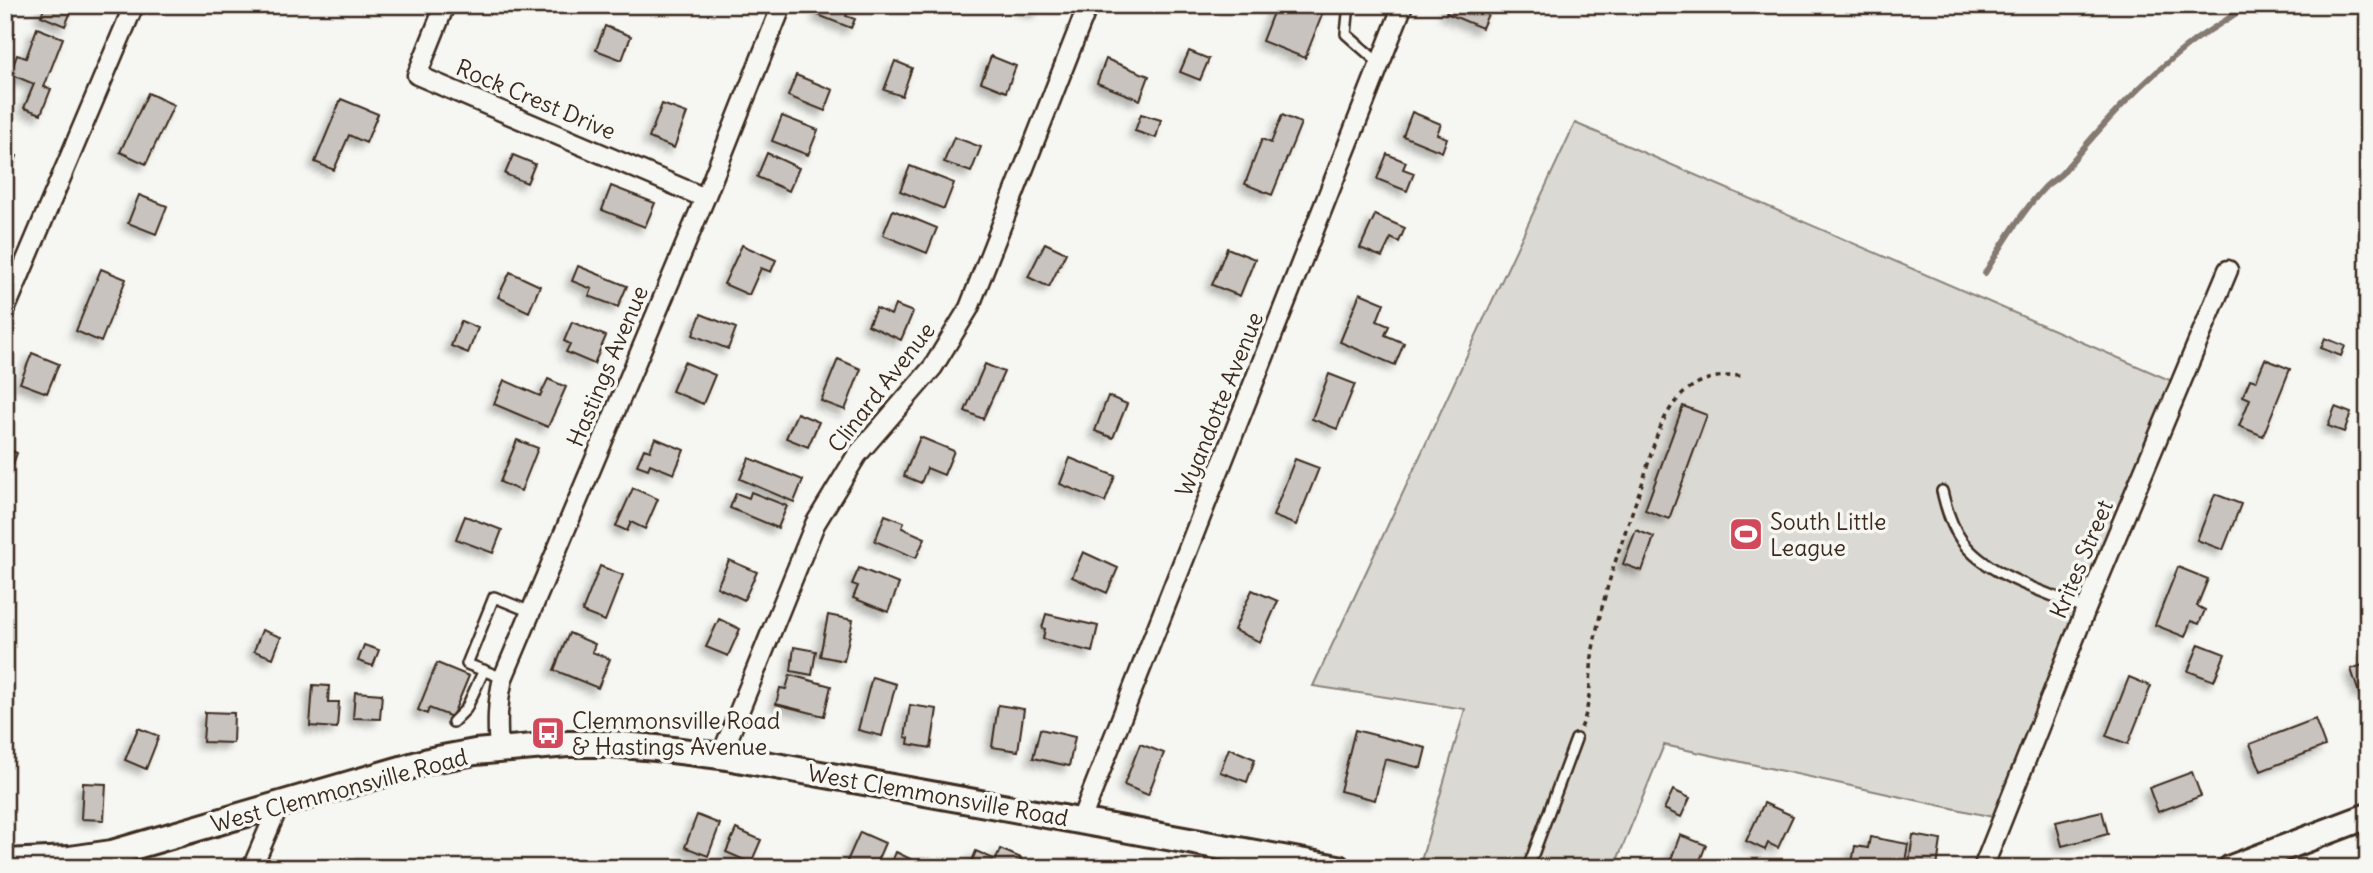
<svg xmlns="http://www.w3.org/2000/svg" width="2373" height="873" font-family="Delius,sans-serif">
<defs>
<filter id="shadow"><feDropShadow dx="-5.5" dy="5.5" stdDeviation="3.5" flood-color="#0004"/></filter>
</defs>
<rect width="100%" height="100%" fill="#f6f6f2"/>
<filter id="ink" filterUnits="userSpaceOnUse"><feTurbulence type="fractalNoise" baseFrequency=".0143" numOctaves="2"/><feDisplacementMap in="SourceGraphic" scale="14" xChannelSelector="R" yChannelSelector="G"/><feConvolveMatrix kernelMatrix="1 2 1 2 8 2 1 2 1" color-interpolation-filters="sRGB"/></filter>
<g filter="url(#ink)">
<path fill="#dad9d3" stroke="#8a8278" stroke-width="2" d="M1575 123 2172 381 1993 817 1664 745 1614 868H1419L1465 709 1313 686Z"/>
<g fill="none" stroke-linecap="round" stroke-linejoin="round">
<path stroke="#857a71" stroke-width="6" d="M1985 273C2002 245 2023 210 2046 186 2051 181 2058 178 2063 172 2101 126 2141 82 2190 44 2208 30 2229 20 2247 5"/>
</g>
<path fill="#c8c3be" stroke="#3b2a1e" stroke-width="2" filter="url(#shadow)" d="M45 5H74L65 26 41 16Z
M823 5H850L846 16 855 19 851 28 818 15Z
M1016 5H1040L1037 13Z
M1276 5H1326L1305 58 1262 41Z
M1449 5H1492L1482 28 1446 13Z
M605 26 631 36 622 60 596 50Z
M37 28 63 38 44 87 51 89 41 114 24 108 34 84 10 74 17 55 26 58Z
M1189 51 1209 59 1200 80 1180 72Z
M991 56 1016 66 1006 92 981 82Z
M1106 59 1149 76 1140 100 1097 83Z
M895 61 912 68 902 96 884 90Z
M796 75 833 90 825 111 788 96Z
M148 93 174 105 146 164 120 152Z
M341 99 378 114 366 143 349 135 334 170 315 162Z
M662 104 687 113 674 148 649 138Z
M1412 112 1441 124 1437 134 1447 138 1442 152 1403 136Z
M1141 114 1161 120 1156 138 1135 131Z
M1282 115 1301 123 1272 195 1245 184 1262 139 1271 143Z
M782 116 818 130 808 155 772 141Z
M954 137 981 147 971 172 944 162Z
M5 151 17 156 5 188Z
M767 153 799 168 789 191 757 177Z
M1387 154 1406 162 1403 169 1414 173 1407 191 1377 179Z
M513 155 535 164 527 183 505 174Z
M910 166 954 183 944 209 900 191Z
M611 186 655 203 645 227 602 210Z
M139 195 167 206 156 234 128 223Z
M893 210 937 228 927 253 883 235Z
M1375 215 1405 228 1399 242 1391 238 1382 257 1360 248Z
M1045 243 1066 253 1049 287 1028 277Z
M742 245 776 260 771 272 761 268 749 295 724 284Z
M1227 248 1255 259 1240 296 1212 285Z
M578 266 627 286 618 307 589 296 592 289 572 281Z
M101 269 126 279 101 342 76 331Z
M510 272 540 286 529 312 498 297Z
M1360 293 1384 303 1377 321 1389 326 1385 335 1404 343 1395 365 1340 342Z
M895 305 913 312 901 340 868 325 876 308 891 315Z
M701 314 736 328 728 349 693 335Z
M461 321 478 328 468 353 451 346Z
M572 322 606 336 594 364 566 352 570 344 564 341Z
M2325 338 2345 346 2341 356 2321 348Z
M32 353 59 364 47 393 20 383Z
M838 359 861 369 845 410 821 401Z
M2265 359 2290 369 2263 436 2239 426 2250 399 2243 396 2250 379 2256 381Z
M684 362 715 375 703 404 672 391Z
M985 364 1004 372 983 419 965 411Z
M1329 374 1355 384 1337 429 1312 419Z
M548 379 566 387 548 427 494 404 504 380 540 396Z
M1108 396 1127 404 1113 438 1095 431Z
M1683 406 1707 415 1669 519 1645 510Z
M2335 407 2351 413 2344 432 2328 426Z
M797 413 819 422 808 447 786 438Z
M920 437 954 451 944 475 927 468 921 483 904 476Z
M655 438 684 450 674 474 650 464 648 469 637 465 644 449 650 451Z
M517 440 538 448 521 491 500 482Z
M5 448 17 453 9 475 5 473Z
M749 458 803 480 794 502 740 479Z
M1070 458 1115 476 1105 502 1060 484Z
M1295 459 1319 468 1296 525 1273 516Z
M633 488 658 499 645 529 631 522 627 531 616 526Z
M751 492 787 506 778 528 730 508 736 493 749 498Z
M2215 494 2241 504 2223 550 2197 540Z
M885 515 904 522 902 528 925 538 916 558 875 541Z
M465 516 502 530 493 553 456 539Z
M1636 530 1654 537 1642 571 1623 564Z
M1083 552 1118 568 1107 593 1072 577Z
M729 560 757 572 744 600 717 587Z
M600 566 623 575 605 621 582 612Z
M2178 567 2208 579 2197 606 2205 610 2199 624 2191 621 2185 637 2155 625Z
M859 568 899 584 888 612 853 598 858 586 852 584Z
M1252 590 1278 601 1260 642 1234 630Z
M1046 614 1098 626 1092 652 1043 639 1045 629 1042 628Z
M828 615 853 620 844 661 820 656Z
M719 619 740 629 728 656 706 647Z
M262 630 281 637 273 658 254 651Z
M569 633 595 644 592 652 610 659 598 688 554 670Z
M2199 644 2225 654 2214 681 2188 671Z
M364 645 379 650 373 666 358 661Z
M794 647 816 651 812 675 791 671Z
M437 663 469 676 452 717 429 708 427 714 418 710Z
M2368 663V690L2359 693 2351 669Z
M790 675 831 686 824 716 776 704 780 688 786 689Z
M872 677 896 684 882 736 858 730Z
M2129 677 2151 686 2128 744 2106 736Z
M313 685 329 686 328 702H339L337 728 310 726Z
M355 692 382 694 380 719 353 718Z
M910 705 937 709 931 748 908 744 909 738 905 737Z
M998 705 1024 709 1018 751 992 747Z
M205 712 234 713 233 743 203 742Z
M2315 719 2325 746 2261 771 2250 744Z
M138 728 159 736 146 769 125 760Z
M1040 729 1075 737 1069 766 1033 758Z
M1355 730 1426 748 1421 768 1385 759 1375 800 1340 791Z
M1140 744 1164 753 1148 795 1124 785Z
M1229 748 1255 759 1247 782 1220 772Z
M2192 772 2201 796 2158 812 2149 788Z
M83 783 106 784 104 820 81 819Z
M1673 790 1690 798 1681 817 1664 809Z
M1764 803 1793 816 1778 848 1768 843 1765 850 1746 841Z
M2102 811 2108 834 2062 846 2056 822Z
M697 815 720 824 708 856 685 847Z
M736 829 761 840 751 863 726 852Z
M860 832 885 843 874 868H844Z
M1680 835 1706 845 1697 868H1677L1669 865Z
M1913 835 1941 840 1937 867 1909 863Z
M1870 837 1908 844 1904 868H1875L1852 863 1855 846 1868 848Z
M1000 849 1021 858 1017 868H969L976 851 996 860Z
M896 852 923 865 922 868H889Z"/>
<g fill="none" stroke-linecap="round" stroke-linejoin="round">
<g stroke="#3b2a1e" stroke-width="14">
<path id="lane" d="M1351 5 1348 14 1346 34 1380 64
M1942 491C1946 508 1951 526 1962 541 1987 576 2048 593 2086 609
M503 678 467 664 494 597 531 612
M453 722 466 709 484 670
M1528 868 1576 739"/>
</g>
<g stroke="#3b2a1e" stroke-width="23">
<path id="street" d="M445 5 417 75 705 198
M5 310 134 5
M499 750C497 724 497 703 503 678L705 198 782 5
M721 756 815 524 857 455 933 367 969 308 1088 5
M1081 820 1403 5
M252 868 279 805
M1983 868 2086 609 2228 270"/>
</g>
<g stroke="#3b2a1e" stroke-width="30">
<path id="secondary" d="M5 862 70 859 112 853 432 760 475 752 568 744H611L656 748 721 756 1338 868
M2231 868 2368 816"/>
</g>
<path stroke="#3b2a1e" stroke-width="3.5" stroke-dasharray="5 5" stroke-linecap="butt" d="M1581 728C1592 703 1589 675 1593 649 1603 592 1623 538 1642 484 1651 456 1657 423 1677 400 1696 378 1716 375 1744 376"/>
<use href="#lane" stroke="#f6f6f2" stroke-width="9"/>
<use href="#street" stroke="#f6f6f2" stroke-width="18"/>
<use href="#secondary" stroke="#f6f6f2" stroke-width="24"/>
</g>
</g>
<defs>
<g id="stadium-square" transform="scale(1.75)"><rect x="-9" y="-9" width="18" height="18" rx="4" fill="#d1495b" stroke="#f6f6f2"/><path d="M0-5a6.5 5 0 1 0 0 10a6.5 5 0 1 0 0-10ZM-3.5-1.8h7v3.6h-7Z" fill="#fff"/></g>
<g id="bus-square" transform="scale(1.75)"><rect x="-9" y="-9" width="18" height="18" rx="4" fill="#d1495b" stroke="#f6f6f2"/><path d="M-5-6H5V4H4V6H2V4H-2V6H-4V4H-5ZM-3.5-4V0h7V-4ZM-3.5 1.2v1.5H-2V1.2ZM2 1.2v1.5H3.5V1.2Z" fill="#fff"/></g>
</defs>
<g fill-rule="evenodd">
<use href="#stadium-square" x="1746" y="534"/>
<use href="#bus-square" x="548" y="733"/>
</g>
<g text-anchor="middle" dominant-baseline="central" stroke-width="7" stroke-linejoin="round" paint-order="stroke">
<g font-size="23" fill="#3b2a1e" stroke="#f6f6f2">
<text transform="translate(536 99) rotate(23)">Rock Crest Drive</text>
<text transform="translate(607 366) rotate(-67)">Hastings Avenue</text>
<text transform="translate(881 387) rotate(-52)">Clinard Avenue</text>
<text transform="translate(1219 404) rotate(-68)">Wyandotte Avenue</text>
<text transform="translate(2081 559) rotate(-67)">Krites Street</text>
<text transform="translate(339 790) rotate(-15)">West Clemmonsville Road</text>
<text transform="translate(938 795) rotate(10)">West Clemmonsville Road</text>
</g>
<g font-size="23" fill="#3b2a1e" stroke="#f6f6f2" text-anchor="start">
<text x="1770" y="521">South Little<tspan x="1770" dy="26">League</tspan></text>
<text x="572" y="720">Clemmonsville Road<tspan x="572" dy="26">&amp; Hastings Avenue</tspan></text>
</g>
</g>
<rect width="2373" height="873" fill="none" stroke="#f6f6f2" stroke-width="28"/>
<rect x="14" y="14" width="2345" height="845" fill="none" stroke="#3b2a1e" stroke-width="2.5" filter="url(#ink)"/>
</svg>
